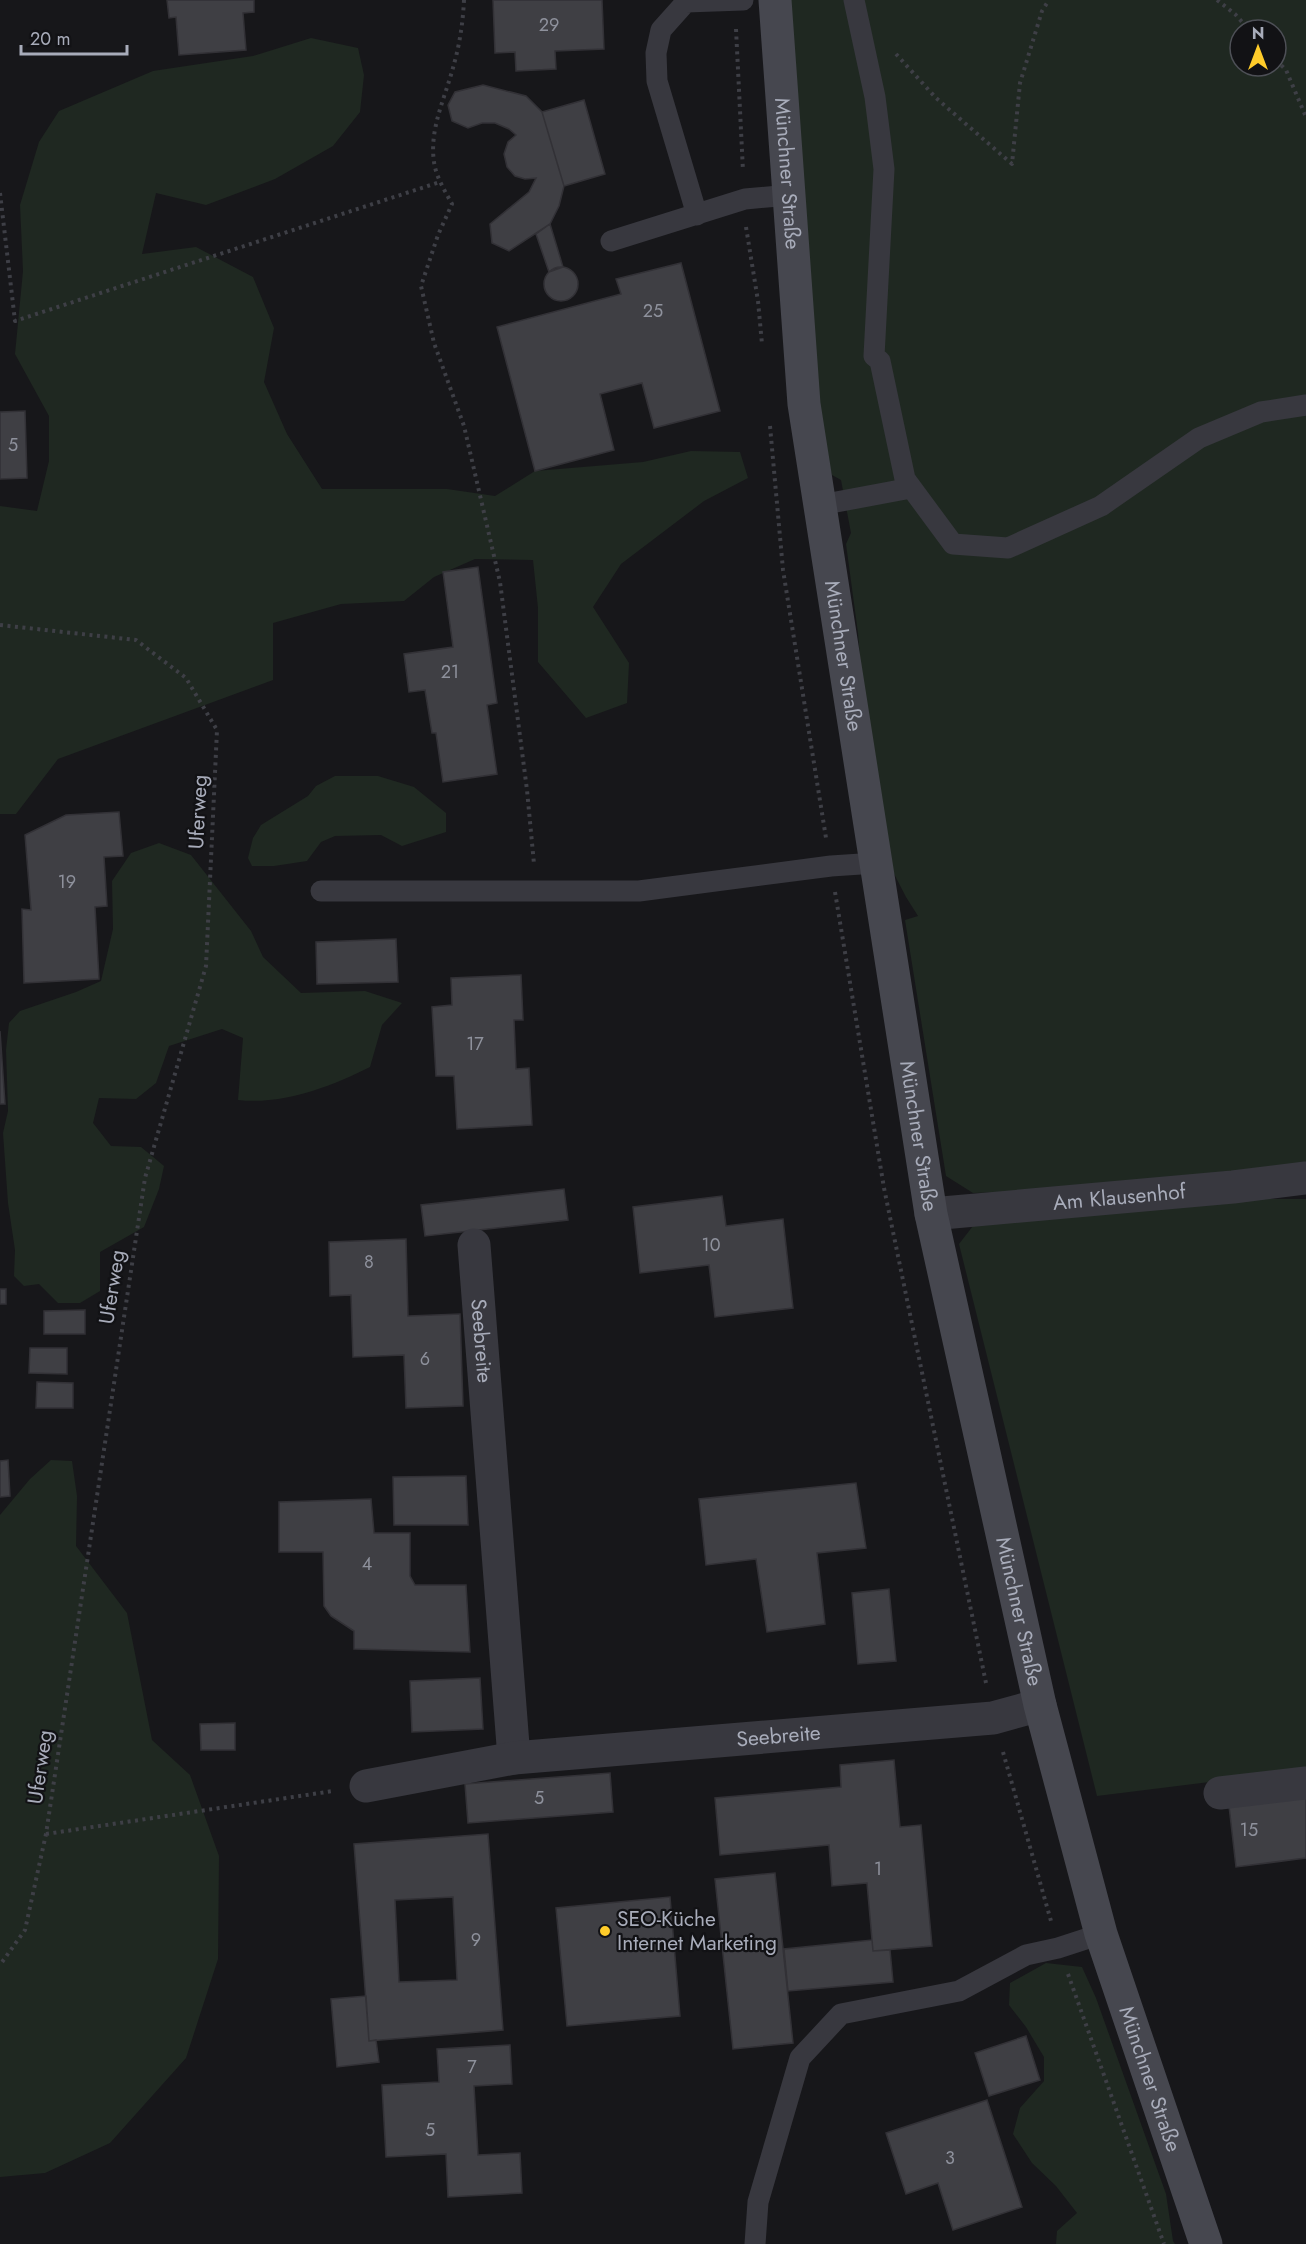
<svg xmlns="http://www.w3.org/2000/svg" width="1306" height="2244" font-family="Jost,sans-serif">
<rect width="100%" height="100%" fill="#17171a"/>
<path fill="#1f2821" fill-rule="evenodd" d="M786 0H1306V1171L1053 1190 973 1193 946 1176 905 920 918 916 906 897 890 866 866 732 858 633 846 544 851 533 841 480 832 475 811 407ZM1240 30H1276V66H1240Z
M311 38 358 48 364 75 360 112 333 146 275 179 206 205 156 193 142 254 196 247 253 277 274 328 264 382 287 434 322 489H447L495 496 535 471 643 462 691 451 740 452 748 478 704 501 621 564 593 607 629 663 627 703 586 718 538 662V608L533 560 475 559 434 577 404 601 341 604 273 623V680L58 759 16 814H0V506L37 511 49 461V416L15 354 23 271 20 205 39 142 59 111 153 71 253 56Z
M335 776H378L414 787 446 813V832L402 846 381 835 335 836 321 842 307 861 274 866H252L248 858 253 838 261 825 308 796 316 786Z
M159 843 191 855 251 931 263 957 301 993 365 991 402 1003 382 1025 370 1067C330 1087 283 1105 238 1100L243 1038 222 1029 169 1046 156 1083 136 1099 99 1098 93 1123 111 1146 141 1147 164 1166 159 1189 144 1227 100 1252V1291L80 1303H58L39 1284 24 1286 14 1276 15 1250 8 1203 3 1133 8 1111 6 1050 9 1023 20 1011 76 992 101 981 113 929 112 881 131 853Z
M1252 1199H1306V1770L1097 1796 959 1244 976 1222Z
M51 1460 72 1461 77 1496 76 1546 127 1613 152 1740 190 1775 219 1856 218 1959 186 2058 110 2143 45 2173 0 2177V1515L30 1479Z
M1046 1963 1082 1967 1096 1998 1166 2194 1173 2241 1175 2244H1056L1057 2231 1077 2213 1056 2186 1032 2163 1013 2134 1020 2108 1044 2081V2057L1026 2027 1009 2005 1010 1983Z"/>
<path fill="#3f3f44" stroke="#323136" stroke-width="1.5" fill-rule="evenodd" d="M167 0H254V12L243 13 246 50 179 55 176 17 169 18Z
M493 0H602L604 49 555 51 556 69 516 71 515 52 495 53Z
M483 85 526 96 542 112 564 186 559 206 550 224 509 251 492 243 490 224 529 192 536 178 525 179 515 176 507 167 504 154 508 142 516 135 509 129 495 123H482L468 128 452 121 448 105 455 92Z
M584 100 605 174 564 186 542 112Z
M550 224 563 267 549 272 536 234Z
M681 263 720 411 654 428 642 383 600 394 614 450 535 471 497 327 621 294 616 279Z
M544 284a17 17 0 1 1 34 0a17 17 0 1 1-34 0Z
M25 411 27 478 0 479V412Z
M478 567 497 703 487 705 497 774 443 782 436 733H432L425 690 409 692 404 654 453 647 443 572Z
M119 812 123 856 104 857 107 906 95 907 99 979 24 983 22 909 31 910 25 835 66 815Z
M396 939 398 982 317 984 316 942Z
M521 975 523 1020H514L516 1069 529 1068 532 1125 457 1129 454 1076H436L432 1007 452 1005 451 978Z
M0 1031 5 1104H0Z
M564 1189 568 1220 425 1236 421 1205Z
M722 1196 726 1226 783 1219 793 1308 715 1317 709 1265 640 1273 633 1207Z
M406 1239 408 1316 460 1314 463 1406 406 1408 404 1355 353 1357 351 1295 330 1296 329 1242Z
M0 1289H6V1304H0Z
M85 1310V1334H44V1311Z
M30 1348H67V1374L29 1373Z
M37 1382 73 1383V1408H36Z
M8 1460 10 1496 0 1497V1461Z
M466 1476 468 1525H394L393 1477Z
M856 1483 866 1548 817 1553 825 1624 767 1632 756 1559 706 1565 699 1499Z
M371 1499 374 1533H410V1576L415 1585H466L470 1652 354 1649V1631L331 1616 324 1606 323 1552H279V1502Z
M889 1589 896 1661 858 1664 852 1593Z
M480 1678 483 1729 412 1732 410 1681Z
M235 1723V1750H201L200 1724Z
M894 1760 900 1827 921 1825 932 1946 873 1951 867 1883 832 1886 829 1845 720 1855 715 1798 841 1787 840 1765Z
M610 1773 613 1812 468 1823 465 1784Z
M1306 1796V1858L1236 1867 1229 1806Z
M488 1834 503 2030 369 2041 354 1844ZM453 1897 457 1980 399 1982 395 1900Z
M775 1873 793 2043 733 2049 715 1879Z
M670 1897 680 2016 567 2026 556 1908Z
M872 1940 873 1951 890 1950 893 1982 788 1991 784 1949Z
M366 1996 369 2041 376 2040 379 2062 337 2067 331 1999Z
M1026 2036 1040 2080 989 2096 975 2053Z
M510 2045 512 2084 474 2086 478 2155 520 2153 522 2193 448 2197 446 2154 386 2157 382 2085 439 2082 437 2049Z
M987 2100 1022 2207 953 2230 938 2183 906 2194 886 2133Z"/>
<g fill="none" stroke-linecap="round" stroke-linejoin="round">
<path stroke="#3e3f46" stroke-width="4" stroke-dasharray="3 4.5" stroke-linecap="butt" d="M464 0C463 21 460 43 454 64 446 96 429 128 434 162 436 177 445 191 452 204L438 235 421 286 434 343 464 426 500 582 527 790 534 864
M1217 0 1235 14 1249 30
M736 29 743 171
M896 54 936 98 1012 164 1020 83 1042 11 1049 0
M1276 60 1286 70 1306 117
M0 193 15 321 440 182
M746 227 758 301 762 344
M770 426 783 570 826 838
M0 625 136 640 186 678 217 730 206 966 145 1178 46 1834 25 1930 0 1965
M835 892 884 1188 986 1683
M1003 1752 1051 1921
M46 1834 333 1791
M1068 1974 1164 2244"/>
<path stroke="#38383f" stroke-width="21" d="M854 0 875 97 884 169 874 356 880 361 905 479 953 544 1008 548 1101 506 1199 438 1261 412 1306 405
M697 215 657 81 656 53 661 30 686 2 743 0
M611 241 745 199 790 195
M820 505 911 488
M321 891H639L831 866 876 863
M755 2244 758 2202 800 2058 841 2014 959 1991 1026 1955 1058 1948 1101 1934"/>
<g stroke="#38383f" stroke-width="33">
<path id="s1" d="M931 1214 1233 1187 1306 1178"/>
<path id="s2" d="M474 1245 514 1758"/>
<path id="s3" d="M366 1786 514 1758 993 1718 1040 1705"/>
<path d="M1220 1793 1306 1783"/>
</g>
<path stroke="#46474f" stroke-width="33" id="s4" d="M775 0 804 404 931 1214 1040 1705 1101 1934 1206 2244"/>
</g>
<circle fill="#ffcc2a" stroke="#121215" stroke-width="2" cx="605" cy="1931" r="6"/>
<g text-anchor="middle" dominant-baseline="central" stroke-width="4.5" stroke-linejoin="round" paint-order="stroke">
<g font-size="18" fill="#8e919c">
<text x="549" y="25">29</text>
<text x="653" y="311">25</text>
<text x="13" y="445">5</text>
<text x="450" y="672">21</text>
<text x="67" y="882">19</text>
<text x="475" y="1044">17</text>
<text x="711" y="1245">10</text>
<text x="369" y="1262">8</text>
<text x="425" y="1359">6</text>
<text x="367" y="1564">4</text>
<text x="539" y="1798">5</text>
<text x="1249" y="1830">15</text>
<text x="878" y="1869">1</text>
<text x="476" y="1940">9</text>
<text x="472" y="2067">7</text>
<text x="430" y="2130">5</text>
<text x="950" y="2158">3</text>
</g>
<g font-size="21" fill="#a8acba" stroke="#121215">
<text stroke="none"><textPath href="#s4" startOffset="174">Münchner Straße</textPath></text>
<text stroke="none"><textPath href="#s4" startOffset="660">Münchner Straße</textPath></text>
<text transform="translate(198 812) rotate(-87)">Uferweg</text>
<text stroke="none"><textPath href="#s4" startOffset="1146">Münchner Straße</textPath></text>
<text stroke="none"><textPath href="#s1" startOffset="189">Am Klausenhof</textPath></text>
<text transform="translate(112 1287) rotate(-81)">Uferweg</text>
<text stroke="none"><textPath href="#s2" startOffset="96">Seebreite</textPath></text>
<text stroke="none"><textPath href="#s4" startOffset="1632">Münchner Straße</textPath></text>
<text stroke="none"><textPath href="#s3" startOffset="416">Seebreite</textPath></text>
<text transform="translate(40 1767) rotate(-82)">Uferweg</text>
<text stroke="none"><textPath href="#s4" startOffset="2118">Münchner Straße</textPath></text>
</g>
<g font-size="21" fill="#a8acba" stroke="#121215" text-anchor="start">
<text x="617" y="1919">SEO-Küche<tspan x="617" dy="24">Internet Marketing</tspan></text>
</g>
</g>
<g transform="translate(1258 48)"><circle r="28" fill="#121215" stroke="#4e5057" stroke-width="1.5"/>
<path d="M0-4.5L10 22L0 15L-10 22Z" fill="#ffcc2a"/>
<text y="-9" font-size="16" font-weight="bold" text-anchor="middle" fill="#a8acba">N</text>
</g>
<path d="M21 45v9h106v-9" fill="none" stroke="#a8acba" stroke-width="3"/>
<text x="30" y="45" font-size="18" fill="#a8acba" stroke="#121215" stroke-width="4.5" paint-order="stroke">20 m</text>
</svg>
